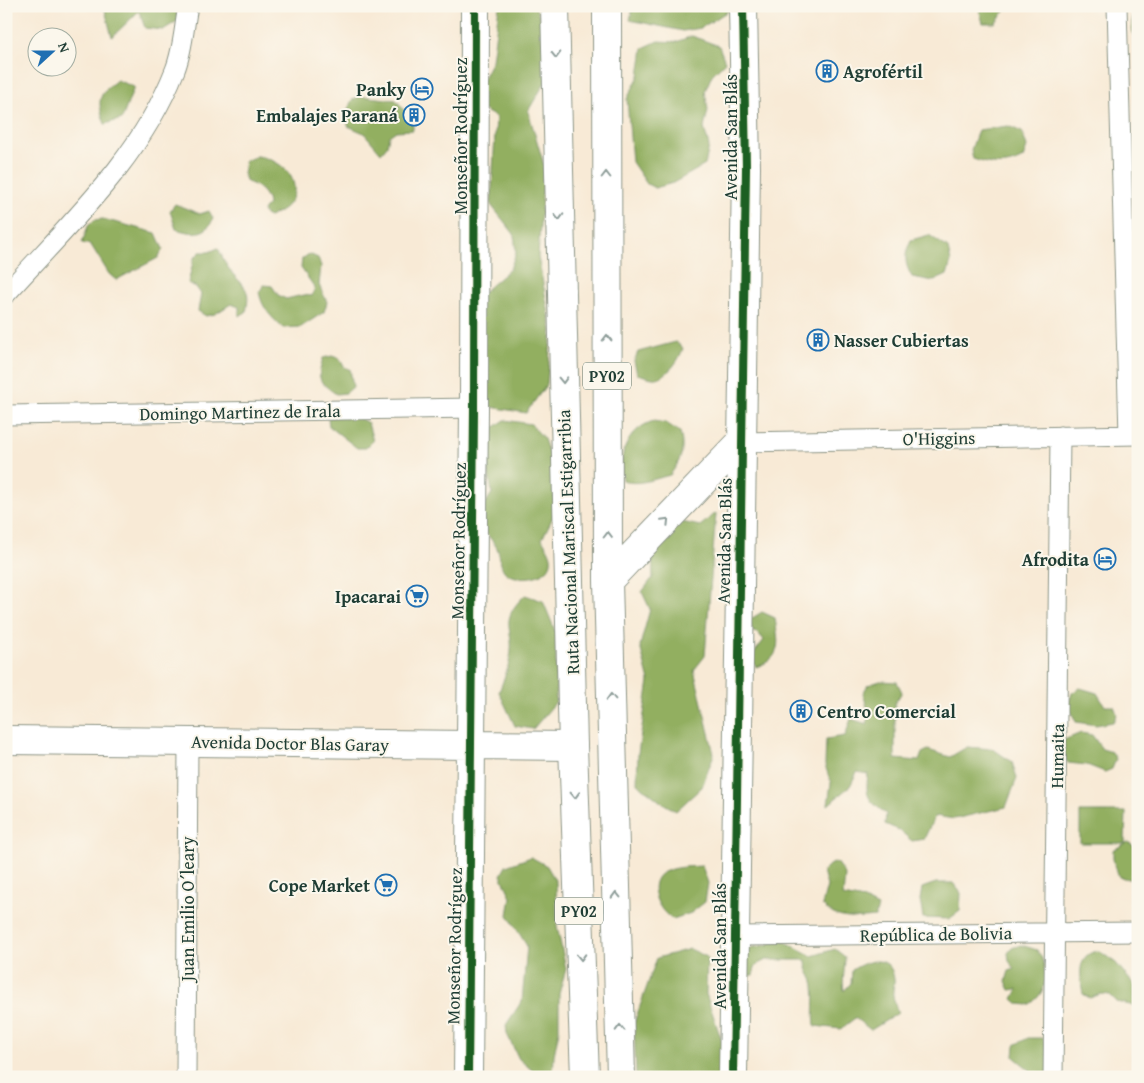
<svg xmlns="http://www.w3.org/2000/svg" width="1144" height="1083" font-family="'Gentium Book Plus',serif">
<rect width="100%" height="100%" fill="#fbf7ec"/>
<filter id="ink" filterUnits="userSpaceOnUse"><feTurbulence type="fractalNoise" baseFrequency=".02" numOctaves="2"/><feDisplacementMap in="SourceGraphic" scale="10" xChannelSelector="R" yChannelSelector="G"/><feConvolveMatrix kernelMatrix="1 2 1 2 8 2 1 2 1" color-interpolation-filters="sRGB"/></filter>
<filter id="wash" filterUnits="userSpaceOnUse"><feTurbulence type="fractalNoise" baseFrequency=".0096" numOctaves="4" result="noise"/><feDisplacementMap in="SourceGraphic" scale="20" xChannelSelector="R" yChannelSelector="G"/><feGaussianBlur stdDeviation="1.12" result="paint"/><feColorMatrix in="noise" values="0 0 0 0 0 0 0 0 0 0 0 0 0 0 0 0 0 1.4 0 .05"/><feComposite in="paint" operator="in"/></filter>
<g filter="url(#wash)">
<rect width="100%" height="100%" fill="#f8ead6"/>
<path fill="#92af61" stroke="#58764a" d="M104 6H174L179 20 163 30 145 28 139 11 112 37Z
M499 6H535L549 41 547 79 528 111 544 165 538 257 552 330 547 384 526 413 491 407 466 322 468 305 510 269 516 253 514 234 491 205 496 117 480 108 476 91 492 61Z
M633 6H736L701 28 683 31 630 20Z
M978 6H1006L1007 8 995 23H983Z
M1138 6V38L1135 39C1130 25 1131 19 1138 6Z
M692 36 719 46 725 62 712 75 705 91 708 110 704 128 709 146 705 165 673 183 655 188 647 184 632 162 627 99 639 76 643 48 658 41 676 42Z
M117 80 134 87 122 119 105 124C97 101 97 95 117 80Z
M360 96 396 100 413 121V130L396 131 389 136 387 146 381 153 364 133 348 126V109L352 100Z
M1008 126 1022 132 1027 147 1023 158C1005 168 992 165 973 159L971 150 978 130Z
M257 156C296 162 311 201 269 217L265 215 263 211 268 204C267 193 257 185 247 182L243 174 245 161Z
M175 204 200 214 209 211 213 218C208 236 191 234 176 229L170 211Z
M103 219 156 233 163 249 158 258 116 280 109 274 91 245 82 243 88 226 94 220Z
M929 235 948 248 951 262 947 275 934 281 912 277C904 263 904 255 911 240Z
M218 248C222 256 226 266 232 273 245 288 251 289 246 312L239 316V307L231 304 215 314 206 316 198 311 201 294 196 287 188 283 194 258 200 252H209Z
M309 254 318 258 321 266 319 285 327 302 324 312 301 327 283 328C271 317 262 308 259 292L264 285 272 286 278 295 286 299 303 295 312 296 315 288 301 268 302 259Z
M676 342 683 348C680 359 669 375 657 378 651 379 643 375 637 374L634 361 638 352Z
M332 356 340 359 344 367 350 369 353 387 346 393 336 394C318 381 317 380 323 358Z
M352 414 368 423 373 441 366 448H357L329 426 328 418Z
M505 420 531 424 544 439 553 465 555 513 542 539C545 544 550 551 551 557 554 577 523 581 509 575 499 570 501 557 497 548 493 540 485 533 480 526L482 509 492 493 485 447 490 430Z
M654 421 666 423 680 432C685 451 681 460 670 475 657 478 636 487 623 480 617 454 629 428 654 421Z
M716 513 705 656 694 670 714 754 702 787 676 811 661 802 637 783 638 753 649 681 640 646 650 609 642 592 653 577 652 539 682 522 700 526Z
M525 595 543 601 556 633V702L533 729 515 726 499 692C503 681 508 669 510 658 516 628 496 623 525 595Z
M762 612 775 618C778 641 784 658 756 667L751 657 764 640 758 633 753 632 749 620Z
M880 681 897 682 902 692 895 703V759L919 761 922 753 928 750 950 757 967 747 993 749 1012 762 1017 778 1006 807 954 819 935 816 924 839 912 841 899 830 885 824 886 814C868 799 865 798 868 774L857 772 850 786 828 805 831 783 825 765 826 739 845 736 851 719 867 724 869 714 863 693 868 685Z
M1080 688 1097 693 1105 706H1114L1117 714 1113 722 1096 725 1076 722 1068 705 1072 693Z
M1081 733 1092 735 1102 749 1112 752 1116 759 1112 769 1105 772 1087 765 1068 763 1065 759 1064 740Z
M1080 812H1126L1125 843H1080Z
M1128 842 1138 848V877L1133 880 1119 877 1113 859V850Z
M531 857 547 866 556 882 557 926 566 969 559 994V1030L554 1055 553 1077H534L533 1071 519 1059 507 1034 506 1025 522 1001 527 946 508 915 511 897 501 875 506 866Z
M836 862 845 875 843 896 864 900 878 907 875 917C856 919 836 921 822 905L827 886 823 871 829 865Z
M702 866 708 883 705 902 691 913 673 919C659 913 645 884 662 873 674 866 689 867 702 866Z
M936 883H953L961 893 960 911 949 919 923 918 920 900 922 888Z
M780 939 812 956 835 949 845 957C845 969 842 979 844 991L851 983 852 970C867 960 891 953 894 979 895 983 893 987 893 991 892 998 896 1006 898 1013L871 1030 855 1018 841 1029 815 1026C813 1013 816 1000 814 986 813 976 806 973 806 960H766L756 965 753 975 738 977 743 949 766 945Z
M1021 945 1037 950C1050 968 1049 994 1028 1005L1019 1004 1013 999 1018 989 1010 990 1006 981 1009 971 1015 969 1009 961 1008 953 1012 948Z
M690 949 707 957 706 994 734 1077H636L634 1023 657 958Z
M1099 951 1116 963 1135 986V1006L1117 1002 1110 995 1101 994 1090 998 1083 994C1080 976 1076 953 1099 951Z
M1028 1038H1043L1048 1050 1050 1077H1030V1070L1014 1057 1015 1045Z"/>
</g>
<g filter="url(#ink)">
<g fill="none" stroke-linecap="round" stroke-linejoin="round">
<g stroke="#8c9485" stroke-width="21">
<path id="street" d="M1117 6 1129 435
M6 294C68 225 141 158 175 70 183 50 184 27 188 6
M6 415 474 408
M741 442 1138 435
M734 936 1138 932
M186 1077 188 741
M1053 1077 1060 436"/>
</g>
<g stroke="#8c9485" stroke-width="30">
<path id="secondary" d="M6 740 573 746
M468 1077 474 408 475 6
M733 1077 746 168 743 6"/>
</g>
<g stroke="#8c9485" stroke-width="30">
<path id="highway" d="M555 6 573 746 585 1077
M607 6 608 581 621 1077
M608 581 741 442"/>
</g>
<use href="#street" stroke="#fff" stroke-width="19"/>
<use href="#secondary" stroke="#fff" stroke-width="28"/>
<use href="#highway" stroke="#fff" stroke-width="28"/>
<g stroke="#fbf7ec" stroke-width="11">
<path id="cycleway" d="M468 1077 474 408 475 6
M733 1077 746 168 743 6"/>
</g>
<use href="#cycleway" stroke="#1b5e20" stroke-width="8"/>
</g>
<defs><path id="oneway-chevron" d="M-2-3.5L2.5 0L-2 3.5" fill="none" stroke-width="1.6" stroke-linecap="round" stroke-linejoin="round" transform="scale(1.25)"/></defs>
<g stroke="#8f9e9a">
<use href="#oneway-chevron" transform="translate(556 55) rotate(89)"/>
<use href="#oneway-chevron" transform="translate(606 175) rotate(-90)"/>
<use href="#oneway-chevron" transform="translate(559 217) rotate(89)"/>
<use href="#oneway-chevron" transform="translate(607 338) rotate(-90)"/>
<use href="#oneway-chevron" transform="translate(563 380) rotate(88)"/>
<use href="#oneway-chevron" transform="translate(666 521) rotate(-46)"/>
<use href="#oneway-chevron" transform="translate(608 535) rotate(-90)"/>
<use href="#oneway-chevron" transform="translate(611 697) rotate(-92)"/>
<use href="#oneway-chevron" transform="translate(575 795) rotate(88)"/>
<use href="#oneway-chevron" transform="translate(616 895) rotate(-91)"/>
<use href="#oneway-chevron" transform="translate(581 957) rotate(88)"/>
<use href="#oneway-chevron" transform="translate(620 1028) rotate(-91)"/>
</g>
</g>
<defs>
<g id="building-ring" transform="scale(1.125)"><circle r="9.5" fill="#fbf7ec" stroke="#1f6fb2" stroke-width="1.5"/><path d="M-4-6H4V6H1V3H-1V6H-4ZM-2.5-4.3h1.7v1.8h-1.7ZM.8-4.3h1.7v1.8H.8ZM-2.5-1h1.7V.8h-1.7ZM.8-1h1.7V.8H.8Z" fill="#1f6fb2"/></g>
<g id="hotel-ring" transform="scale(1.125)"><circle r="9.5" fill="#fbf7ec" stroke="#1f6fb2" stroke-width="1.5"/><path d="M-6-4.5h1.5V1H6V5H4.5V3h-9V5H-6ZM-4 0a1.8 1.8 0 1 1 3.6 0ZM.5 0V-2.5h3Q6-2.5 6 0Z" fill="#1f6fb2"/></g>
<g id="supermarket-ring" transform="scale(1.125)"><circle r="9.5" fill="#fbf7ec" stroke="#1f6fb2" stroke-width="1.5"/><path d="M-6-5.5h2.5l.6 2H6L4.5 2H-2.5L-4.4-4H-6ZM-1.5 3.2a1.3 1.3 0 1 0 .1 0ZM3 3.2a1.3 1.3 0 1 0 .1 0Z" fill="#1f6fb2"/></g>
</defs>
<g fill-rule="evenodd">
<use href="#building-ring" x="827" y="71"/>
<use href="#hotel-ring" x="422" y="89"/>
<use href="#building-ring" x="414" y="115"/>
<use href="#building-ring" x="818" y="340"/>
<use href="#hotel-ring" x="1105" y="559"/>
<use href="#supermarket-ring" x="417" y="596"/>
<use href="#building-ring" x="801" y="711"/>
<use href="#supermarket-ring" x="386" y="885"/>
</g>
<g text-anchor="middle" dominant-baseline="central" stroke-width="4" stroke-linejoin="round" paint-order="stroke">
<g fill="#fbf7ec" stroke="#61756b" stroke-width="1">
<rect x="583" y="362.5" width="48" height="27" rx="4"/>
<rect x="555" y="897.5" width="48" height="27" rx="4"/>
</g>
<g font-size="16" font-weight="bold" fill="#1f3d34">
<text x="607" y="376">PY02</text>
<text x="579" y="911">PY02</text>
</g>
<g font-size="18" font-weight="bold" fill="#1f3d34" stroke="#fbf7ec" text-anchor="end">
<text x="843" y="71" text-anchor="start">Agrofértil</text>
<text x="406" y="89">Panky</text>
<text x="398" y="115">Embalajes Paraná</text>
<text x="834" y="340" text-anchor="start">Nasser Cubiertas</text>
<text x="1089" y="559">Afrodita</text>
<text x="401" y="596">Ipacarai</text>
<text x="817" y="711" text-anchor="start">Centro Comercial</text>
<text x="370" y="885">Cope Market</text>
</g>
<g font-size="18" fill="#1f3d34" stroke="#fbf7ec">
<text transform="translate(460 136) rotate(-90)">Monseñor Rodríguez</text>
<text transform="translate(730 137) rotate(-90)">Avenida San Blás</text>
<text transform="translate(240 412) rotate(-1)">Domingo Martinez de Irala</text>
<text transform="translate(939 438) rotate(-1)">O'Higgins</text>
<text transform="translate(458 541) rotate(-89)">Monseñor Rodríguez</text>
<text transform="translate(724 541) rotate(-89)">Avenida San Blás</text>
<text transform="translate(568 542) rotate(-92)">Ruta Nacional Mariscal Estigarribia</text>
<text transform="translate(290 743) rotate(1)">Avenida Doctor Blas Garay</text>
<text transform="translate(1057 756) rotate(-89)">Humaita</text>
<text transform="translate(187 909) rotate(-90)">Juan Emilio O´leary</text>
<text transform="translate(936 934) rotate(-1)">República de Bolivia</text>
<text transform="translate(454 946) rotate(-89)">Monseñor Rodríguez</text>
<text transform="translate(719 946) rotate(-90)">Avenida San Blás</text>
</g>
</g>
<rect width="1144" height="1083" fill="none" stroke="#fbf7ec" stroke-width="25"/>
<g transform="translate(52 52) rotate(69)"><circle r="24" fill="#fbf7ec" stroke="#a3ada2"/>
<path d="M0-4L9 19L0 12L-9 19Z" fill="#1f6fb2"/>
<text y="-8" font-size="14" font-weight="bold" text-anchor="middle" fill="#1f3d34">N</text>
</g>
</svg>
